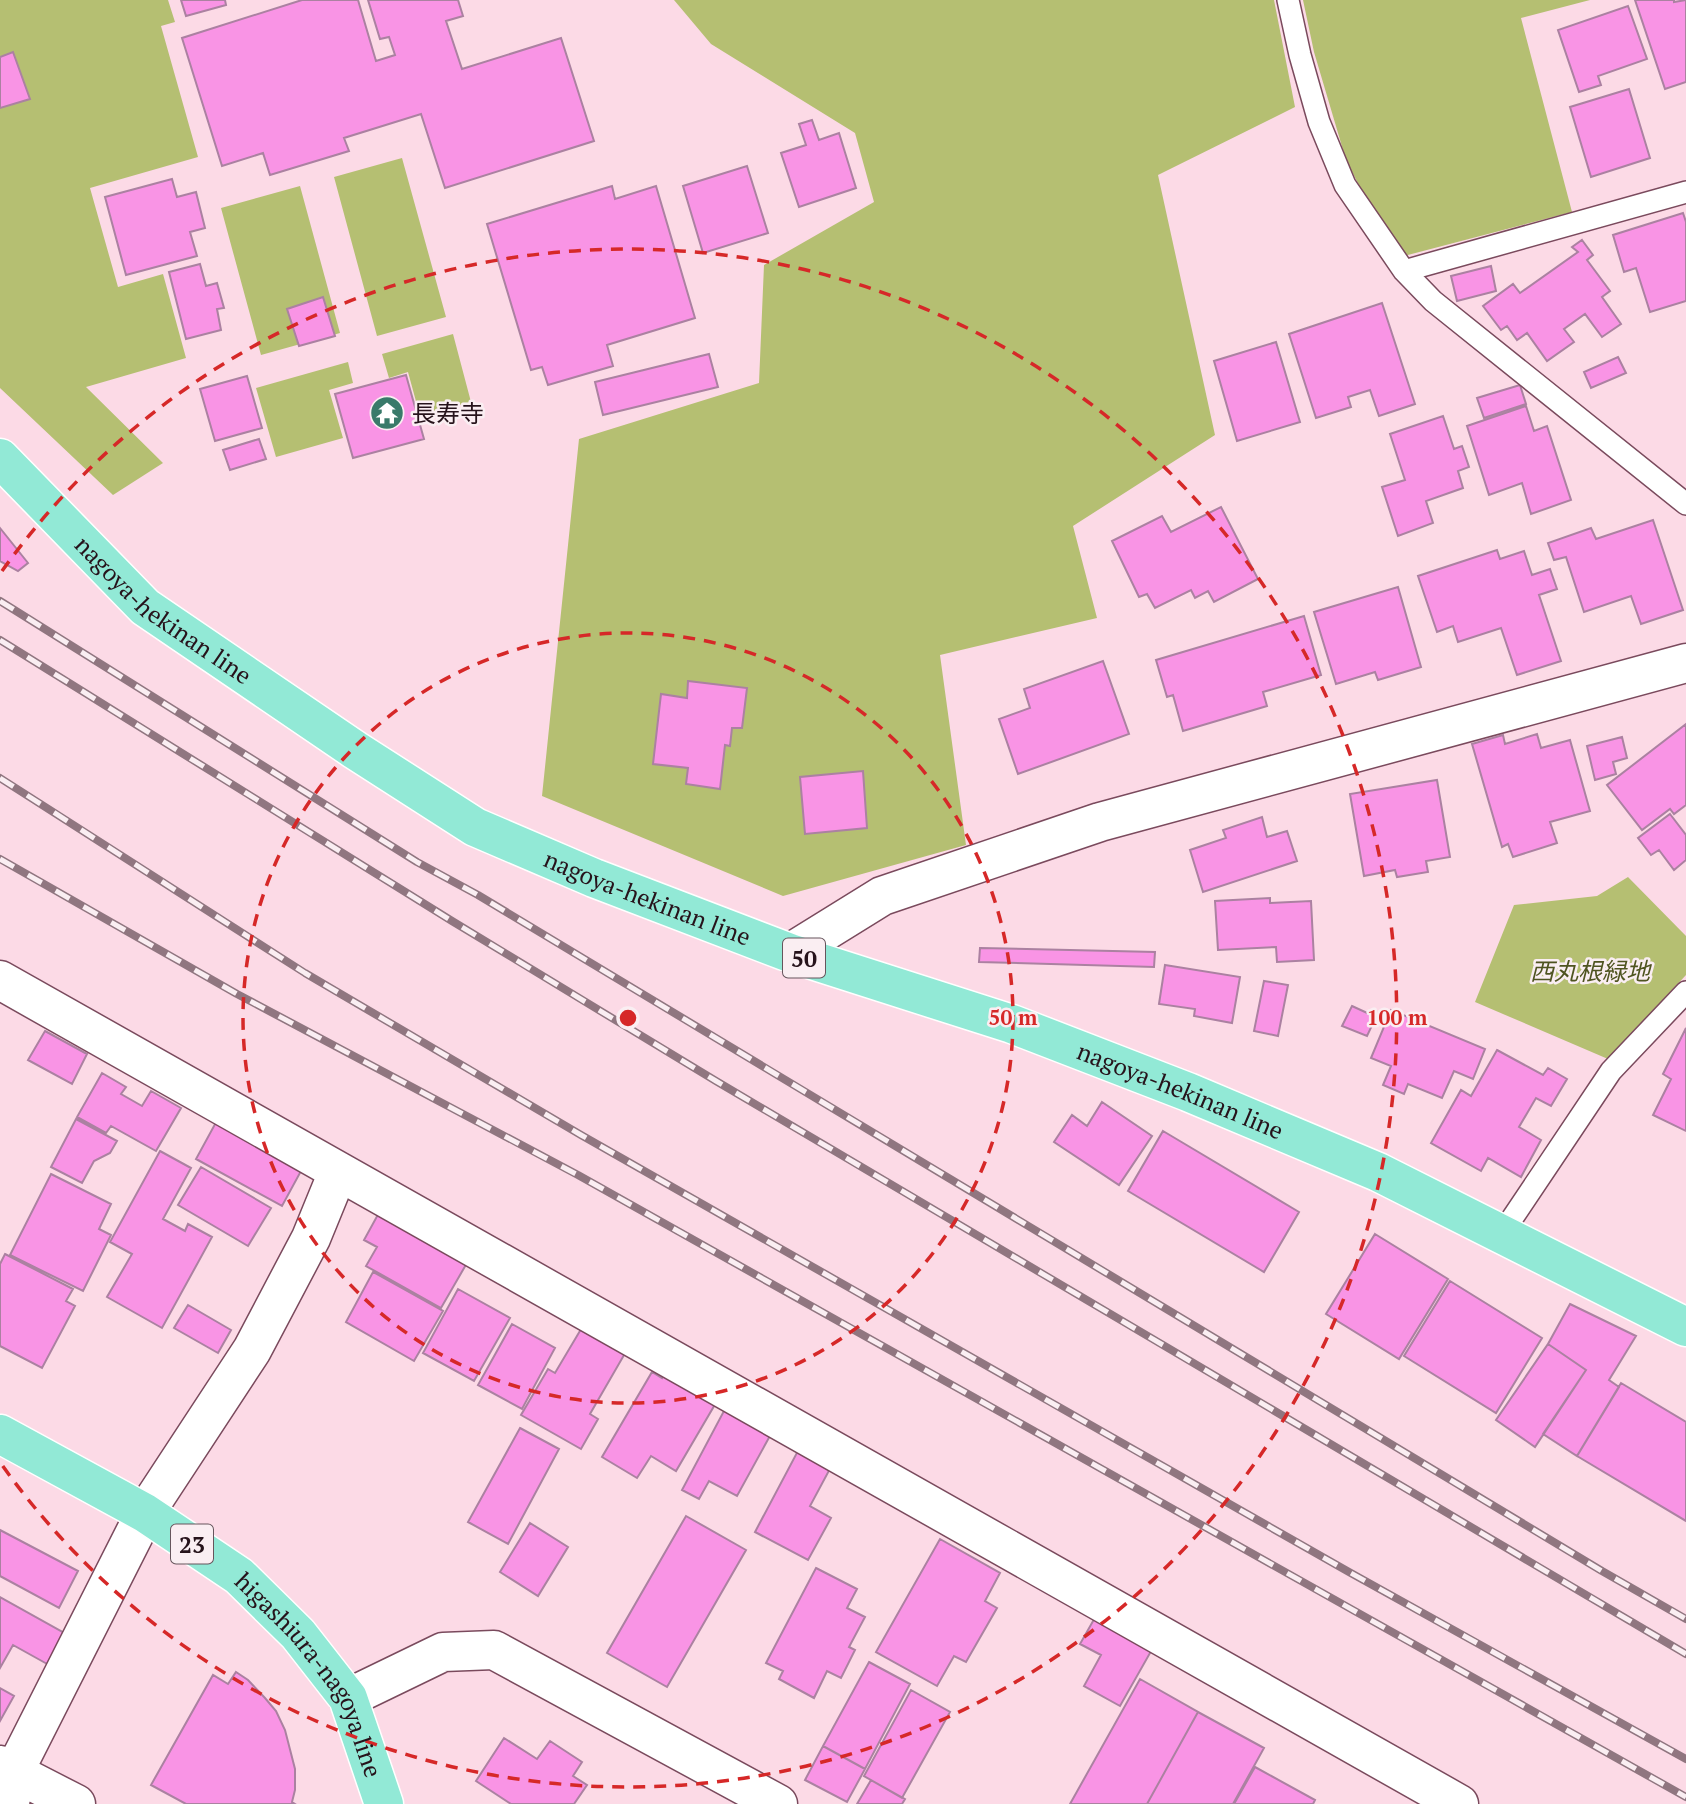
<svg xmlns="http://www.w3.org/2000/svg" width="1686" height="1804" font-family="'PT Serif','Noto Sans JP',serif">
<rect width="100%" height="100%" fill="#fcdae6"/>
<path fill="#b5bf72" d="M0 0H168L175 22 161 26 198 157 90 188 118 287 163 274 186 358 86 387 163 463 113 495 0 388Z
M674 0H1274L1295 107 1158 175 1215 435 1073 526 1097 618 940 655 966 845 783 896 542 796 579 439 759 383 764 265 874 202 855 133 711 44Z
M1303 0H1590L1521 18 1572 212 1404 256 1367 201 1346 160 1314 52Z
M402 158 446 317 377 336 334 177Z
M300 186 340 333 261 355 221 208Z
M453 334 471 402 420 416 408 372 389 378 382 354Z
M348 362 353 383 329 390 343 438 276 457 256 388Z
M1628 877 1686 936V975L1608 1059 1475 1002 1514 905 1597 896Z"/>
<path fill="#f994e5" stroke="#ab81a1" stroke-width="2" d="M181 0H225L226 5 186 16Z
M302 0H358L376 61 395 55 389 37 380 39 368 0H458L463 16 446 21 462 69 561 38 594 141 445 188 421 114 344 138 349 151 270 175 263 153 222 166 182 38Z
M1635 0H1674V2L1686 0V82L1665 89Z
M1628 6 1647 59 1598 76 1601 85 1579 92 1558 30Z
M13 52 30 99 0 108V57Z
M1629 89 1650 158 1591 177 1570 107Z
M812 120 819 140 839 133 856 188 799 207 781 153 806 145 799 124Z
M747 166 768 233 703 253 683 186Z
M172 179 177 197 196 192 205 228 190 232 197 256 126 275 105 197Z
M612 186 615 199 656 186 695 318 607 345 613 366 548 385 542 367 531 370 487 224Z
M1683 213 1686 222V301L1650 312 1636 268 1624 272 1613 235Z
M1582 240 1593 255 1587 260 1610 291 1602 297 1621 324 1602 337 1585 314 1564 329 1574 342 1547 361 1527 333 1517 340 1507 326 1501 330 1483 306 1513 284 1520 293 1578 252 1572 247Z
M200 264 206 286 217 283 224 308 217 309 221 330 186 339 169 272Z
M1491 266 1496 291 1457 301 1451 276Z
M323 297 335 336 299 346 287 309Z
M1382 303 1415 404 1379 416 1370 390 1348 397 1351 407 1316 418 1289 334Z
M1276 342 1300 422 1237 441 1214 361Z
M709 354 718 387 603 415 595 382Z
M1618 357 1626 373 1591 388 1584 372Z
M406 375 424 439 353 458 335 394Z
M247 376 262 428 215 441 200 389Z
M1520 385 1526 404 1484 418 1477 398Z
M1526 406 1534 431 1547 426 1571 500 1531 514 1522 483 1489 495 1467 426Z
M1443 416 1454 449 1462 446 1469 467 1458 471 1463 488 1426 501 1433 523 1398 536 1382 487 1405 480 1390 434Z
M259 439 266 459 230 470 223 450Z
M1221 507 1258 579 1214 602 1208 591 1195 598 1191 590 1155 608 1147 594 1139 597 1112 541 1162 516 1171 532Z
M1653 520 1683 610 1641 624 1631 596 1584 612 1566 557 1554 560 1548 543 1591 528 1596 539Z
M0 528 28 563 18 571 0 561Z
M1497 550 1500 559 1524 551 1532 575 1550 569 1557 589 1539 595 1561 661 1517 675 1501 628 1458 642 1453 626 1437 632 1418 576Z
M1398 587 1421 667 1378 680 1375 672 1336 684 1314 612Z
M1304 616 1321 675 1263 692 1267 706 1183 731 1173 695 1167 697 1156 660Z
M1103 661 1129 734 1018 774 999 719 1030 708 1024 689Z
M688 681 747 688 742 728H732L730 746 725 745 720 789 686 784 688 768 653 764 661 694 687 698Z
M1686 724V805L1674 814 1670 809 1642 830 1607 785Z
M1537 734 1541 748 1570 740 1590 811 1550 822 1557 843 1513 857 1508 844 1502 847 1472 744 1503 735 1505 744Z
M1622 737 1627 758 1613 762 1616 774 1595 780 1587 746Z
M863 771 867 828 805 834 800 777Z
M1437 780 1450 857 1426 861 1428 872 1397 877 1395 870 1364 876 1350 794Z
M1670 814 1686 835V860L1674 870 1659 850 1651 855 1638 838Z
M1262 817 1267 837 1287 831 1297 861 1203 892 1190 850 1226 838 1223 830Z
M1270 898V903L1311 901 1314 960 1277 962 1276 947 1218 950 1215 901Z
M980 948 1155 952 1154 967 979 962Z
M1165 965 1240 977 1232 1023 1194 1016 1195 1009 1159 1004Z
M1264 981 1288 985 1278 1036 1254 1031Z
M1352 1006 1376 1017 1367 1036 1342 1026Z
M1391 1010 1485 1049 1473 1079 1454 1071 1442 1098 1408 1084 1404 1094 1383 1085 1391 1066 1371 1058Z
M1686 1028V1131L1653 1115 1671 1079 1663 1074Z
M45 1031 87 1054 72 1084 28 1060Z
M1497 1050 1543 1075 1548 1068 1567 1079 1551 1106 1536 1098 1519 1127 1541 1140 1521 1177 1488 1158 1481 1171 1431 1143 1461 1090 1471 1096Z
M102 1073 126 1087 121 1094 142 1106 151 1091 181 1108 156 1151 111 1126 106 1133 77 1117Z
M1102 1102 1152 1136 1119 1185 1054 1142 1072 1115 1087 1126Z
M220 1115 307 1160 282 1206 196 1159Z
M76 1119 117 1141 110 1153 94 1161 82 1183 51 1167Z
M1163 1131 1299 1212 1264 1272 1128 1191Z
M160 1151 191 1168 163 1219 185 1231 188 1224 212 1237 162 1328 107 1297 132 1254 110 1242Z
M201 1167 271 1208 248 1246 178 1205Z
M51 1174 111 1204 99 1229 111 1235 83 1291 10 1255Z
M381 1209 471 1256 441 1308 366 1266 377 1247 364 1240Z
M1375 1234 1448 1279 1399 1359 1326 1314Z
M5 1254 73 1289 66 1301 75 1306 42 1368 0 1346V1264Z
M373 1272 443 1311 414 1361 346 1322Z
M1450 1281 1542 1338 1496 1413 1404 1356Z
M458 1289 510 1318 474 1381 423 1353Z
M1570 1304 1636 1336 1609 1380 1619 1387 1577 1456 1543 1434 1586 1370 1548 1344Z
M188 1305 231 1330 218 1353 174 1328Z
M587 1319 631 1343 590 1414 598 1419 581 1449 521 1415 548 1369 555 1373Z
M512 1324 555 1348 522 1409 478 1385Z
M1548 1344 1586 1370 1535 1447 1496 1420Z
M666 1370 717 1401 676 1471 651 1456 637 1478 602 1457 652 1372 662 1378Z
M1621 1383 1686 1422V1521L1577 1456Z
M725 1409 771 1434 737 1496 709 1481 699 1499 682 1490Z
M520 1428 559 1449 508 1544 468 1522Z
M800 1447 832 1465 810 1506 831 1518 808 1560 755 1532Z
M686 1516 746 1550 667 1687 607 1653Z
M530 1523 568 1547 538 1596 500 1572Z
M0 1530 78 1571 59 1608 0 1576Z
M940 1539 1000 1573 985 1601 997 1608 966 1662 954 1656 937 1686 876 1652Z
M816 1568 857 1589 847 1608 865 1617 849 1647 855 1650 841 1678 827 1671 814 1698 779 1679 783 1671 766 1663Z
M0 1597 66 1634 49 1665 13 1645 0 1668Z
M1097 1614 1154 1646 1120 1706 1084 1686 1101 1655 1080 1644Z
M869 1662 910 1684 865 1769 823 1746Z
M236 1672 248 1680 265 1698 276 1711 285 1730 295 1769V1790L292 1802 295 1804H186L151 1785 213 1675 228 1684Z
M1140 1679 1198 1712 1147 1804H1070Z
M0 1688 14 1696 0 1721Z
M911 1690 950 1712 902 1798 864 1776Z
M1198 1712 1264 1748 1233 1804H1147Z
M504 1738 537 1759 550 1741 582 1762 573 1776 587 1785 574 1804H511L476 1781Z
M823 1746 865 1769 847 1802 805 1780Z
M1255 1767 1315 1800 1313 1804H1234Z
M871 1780 905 1799 902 1804H857Z"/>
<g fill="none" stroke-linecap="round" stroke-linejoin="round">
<g stroke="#7a4a5d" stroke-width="24">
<path id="lane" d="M1288 0 1300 55 1319 122 1345 185 1404 271 1433 301 1686 504
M1404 271 1686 192
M1501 1235 1611 1071 1686 992"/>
</g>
<g stroke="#7a4a5d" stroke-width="41">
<path id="street" d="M790 953 882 896 1100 822 1686 663
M0 980 1459 1804
M0 1765 76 1804
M10 1804 14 1772 145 1513 252 1350 311 1238 338 1172"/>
</g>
<g stroke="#7a4a5d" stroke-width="41">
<path id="secondary" d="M348 1698 443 1652 494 1650 778 1804"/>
</g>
<g stroke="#fff" stroke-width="41">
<g id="primary">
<path id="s1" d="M0 458 145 607 355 750 475 827 594 878 790 953 1012 1024 1188 1092 1378 1172 1686 1327"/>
<path id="s2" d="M0 1434 145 1513 239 1576 298 1634 348 1698 384 1804"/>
</g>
</g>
<use href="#lane" stroke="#fff" stroke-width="21"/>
<use href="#street" stroke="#fff" stroke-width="38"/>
<use href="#secondary" stroke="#fff" stroke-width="38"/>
<use href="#primary" stroke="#92e9d6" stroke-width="38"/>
<g stroke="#907680" stroke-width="8">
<path id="rail" d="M0 601 417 862 478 895 1602 1571 1686 1619
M0 640 452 921 716 1081 1686 1654
M0 778 305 973 581 1135 1349 1572 1686 1759
M0 859 237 994 578 1175 1686 1797"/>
</g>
<use href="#rail" stroke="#faeef2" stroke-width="5" stroke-dasharray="16" stroke-linecap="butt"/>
</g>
<g fill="none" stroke="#d62828" stroke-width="3.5" stroke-dasharray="12 9">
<circle cx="628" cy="1018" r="385"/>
<path d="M2 571A769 769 0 1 1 2 1465"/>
</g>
<defs>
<g id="temple-disc" transform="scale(1.75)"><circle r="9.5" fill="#397a6a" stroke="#faeef2"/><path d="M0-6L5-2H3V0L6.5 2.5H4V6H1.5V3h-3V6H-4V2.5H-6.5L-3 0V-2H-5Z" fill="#fff"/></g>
</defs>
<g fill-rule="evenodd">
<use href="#temple-disc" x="387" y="413"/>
</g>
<g text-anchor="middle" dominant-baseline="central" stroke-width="5" stroke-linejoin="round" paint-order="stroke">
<g fill="#faeef2" stroke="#66555c" stroke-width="2">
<rect x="783" y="938.5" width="42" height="39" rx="5"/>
<rect x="171" y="1524.5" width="42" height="39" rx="5"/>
</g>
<g font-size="23" font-weight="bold" fill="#26131b">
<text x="804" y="958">50</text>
<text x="192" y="1544">23</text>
</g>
<g font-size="24" fill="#26131b" stroke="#faeef2" text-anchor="start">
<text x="412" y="413">長寿寺</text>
</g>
<g font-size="24" fill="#26131b" stroke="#faeef2">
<text stroke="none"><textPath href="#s1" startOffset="224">nagoya-hekinan line</textPath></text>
<text stroke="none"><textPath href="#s1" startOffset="791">nagoya-hekinan line</textPath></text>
<text stroke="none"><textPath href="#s1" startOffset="1358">nagoya-hekinan line</textPath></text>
<text stroke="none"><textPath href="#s2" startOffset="402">higashiura-nagoya line</textPath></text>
</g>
<g font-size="24" font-style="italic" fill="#4f5420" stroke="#faeef2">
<text x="1590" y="971">西丸根緑地</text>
</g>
</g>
<circle cx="628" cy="1018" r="10" fill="#d62828" stroke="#faeef2" stroke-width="3.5"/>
<g font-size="21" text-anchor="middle" font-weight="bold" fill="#d62828" stroke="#faeef2" stroke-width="5" stroke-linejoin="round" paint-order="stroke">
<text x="1013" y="1025">50 m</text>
<text x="1397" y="1025">100 m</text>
</g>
</svg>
